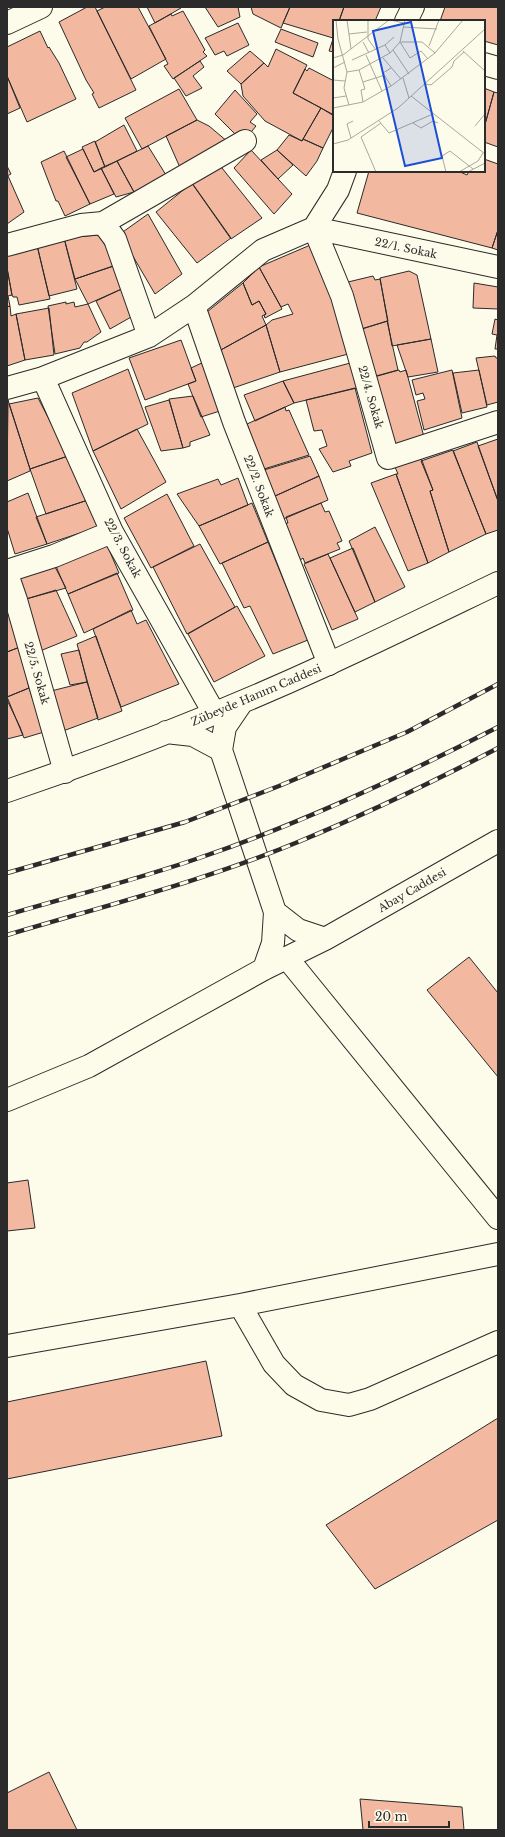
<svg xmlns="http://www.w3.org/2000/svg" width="505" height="1837" font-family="'Libre Baskerville',serif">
<rect width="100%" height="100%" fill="#fdfbea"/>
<path fill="#f2b8a0" stroke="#2b2b2b" d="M87 7H95L136 90 99 108 92 94 94 93 86 80 59 22Z
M105 7H138L166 59 131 79 97 11Z
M147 7H180L181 8 155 23Z
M205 7H238L240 17 218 27Z
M251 7H290L281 28 253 14Z
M290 7H344L339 21H334L333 38 283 23Z
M344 7H381L375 21H339Z
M445 7H498V45L484 41V21H440Z
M183 11 205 50 203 52 207 56 173 79 164 66 168 64 149 26 171 14 172 16Z
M238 23 249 45 227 56 224 51 215 55 205 38Z
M281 29 318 43 313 57 275 42Z
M40 31 48 48 49 47 59 63 76 99 27 122 7 76V47Z
M334 36V52L329 51Z
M276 49 307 65 293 93 321 108 302 141 265 121 243 96 241 84 264 63 268 67Z
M250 51 264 63 241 84 227 71Z
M200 61 204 67 193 76 202 88 186 96 174 78Z
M309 68 334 81V115L293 93 305 69 307 71Z
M7 76 20 108 7 114Z
M484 88 494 92 484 128Z
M179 89 197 120 142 149 125 118Z
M235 90 257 114 250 122 256 126 248 136 241 130 236 135 215 114Z
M494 92 498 93V147L484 142V128Z
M321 108 334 116V126L323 148 303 139Z
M197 120 209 126 228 142 182 172 166 136Z
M124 125 137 151 105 167 95 142Z
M289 135 302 141 303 139 323 148 317 161 306 176 277 150Z
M95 141 105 167 94 172 82 147Z
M148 146 166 175 134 192 117 161Z
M83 149 94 172 101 168 114 194 90 204 66 157Z
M251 150 292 194 274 214 234 168Z
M277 150 293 165 278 179 261 160Z
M64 151 90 204 65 216 58 201H56L41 162Z
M484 159 498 164V230L492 248 357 213 369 171H458L467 175 469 171H484Z
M117 161 134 192 116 197 101 168Z
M218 163 262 218 231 239 191 182Z
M7 166 11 174 7 176Z
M8 176 24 212 7 224V176Z
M192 183 231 238 197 263 156 212Z
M148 214 182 274 155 294 120 234Z
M498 230V250L492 248Z
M99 235 117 265 75 279 64 238Z
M64 238 77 289 49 296 36 241Z
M36 241 50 299 19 305 17 297H13L12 295 7 268V251Z
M315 243 352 353 280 372 266 325 272 320 293 314 288 304 281 307 259 267Z
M113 266 126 287 88 304 75 279Z
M259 267 282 309 265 318 264 315 266 314 259 301 252 305 243 283Z
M7 268 12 295 8 296 10 306 7 307Z
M409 271 417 275 431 339 392 346 380 278Z
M373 276 375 280 380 279 388 321 361 329 348 282Z
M243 283 252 305 259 301 266 314 262 316 266 325 219 351 202 316Z
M474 283 498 287V309L473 308Z
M126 287 140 312 110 329 96 301Z
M66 302V304L74 302 75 307 88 304 101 332 87 342H84L80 348 55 354 48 306Z
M10 306 11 316 16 314 25 360 7 366V307Z
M49 308 54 355 25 360 16 314Z
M495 319 498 320V349H495L497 335 492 334Z
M387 321 398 370 376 376 362 329Z
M266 325 280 372 233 388 219 351Z
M431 339 438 372 408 377 397 345Z
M181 340 196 381 145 400 129 358Z
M495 356 496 358H498V402L487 405 476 358Z
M206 361 223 410 201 417 188 384 196 381 191 368Z
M354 362 361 387 294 403 283 381Z
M128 369 148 424 93 451 72 393Z
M399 370 400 372 406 370 424 437 394 445 374 377Z
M452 370 462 418 424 430 417 401 425 399 423 393 416 395 412 380Z
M479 370 487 407 462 413 453 373Z
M283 381 294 403 255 421 244 395Z
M355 388 372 453 349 461 351 466 333 472 319 449 327 446 322 430 314 431 306 400Z
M193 396 210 435 190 442V446L183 448 169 399Z
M38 398 68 456 30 469 9 404Z
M8 400 30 469V471L7 481Z
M169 400 183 448 161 451 145 407Z
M285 407 286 411 289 410 309 455 264 469 246 429H249L247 424Z
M137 429 166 482 121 509 93 451Z
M498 439V501L478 446Z
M477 442 498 501V530L486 534 453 451Z
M453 450 486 534 449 552 430 491 433 490 421 461Z
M68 456 88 500 46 514 30 469Z
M310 456 319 476 275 496 264 470Z
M421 458 433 490 430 491 449 552 428 563 396 474H398L395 467Z
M396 474 428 563 408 571 371 483Z
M319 476 328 500 281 520 273 497Z
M238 478 248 505 199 526 177 494 218 479 221 485Z
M28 493 47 544 15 554 7 528V502Z
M167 494 194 546 151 568 124 518Z
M88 500 101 526 47 544 36 517Z
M252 503 268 542 220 564 199 526Z
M321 503 325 512 329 511 342 541 337 543 340 549 305 563 303 558 299 561 283 524 288 523 286 517Z
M375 527 405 587 375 602 349 541Z
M268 542 308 640 273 654 250 606 244 608 222 563Z
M200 544 235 607 187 634 153 567Z
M107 545 119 573 68 594 55 564Z
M353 548 375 602 355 612 330 558Z
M328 554 358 619 332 630 304 564Z
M54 565 66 588 26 599 19 575Z
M117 573 133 610 84 633 68 594Z
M56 590 77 636 40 651 26 599Z
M237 606 265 656 214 682 188 634Z
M131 610 137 624 146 620 179 684 121 707 93 629Z
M11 613 20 647 7 652V615Z
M96 636 122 711 98 720 77 644Z
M20 647 29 688 7 697V652Z
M79 650 87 682 70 685 61 654Z
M87 682 98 718 63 731 51 691Z
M29 688 44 732 24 738 7 697Z
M7 700 20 727 23 735 7 739Z
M469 957 498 993V1077L427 990Z
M28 1180 35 1228 7 1231V1183Z
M206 1361 222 1436 7 1479V1402Z
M498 1418V1520L375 1589 326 1525Z
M49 1772 77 1830H7V1793Z
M360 1799 462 1807 464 1830H363Z"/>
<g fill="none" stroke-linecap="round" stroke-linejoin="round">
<g stroke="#2b2b2b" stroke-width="24">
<path id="minor" d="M406 21 413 7
M7 23 41 7
M484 64 498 68
M103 223 245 141
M314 228 342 296 388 458 498 422
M314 228 498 267
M7 245 81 225 103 223 115 239 149 336
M194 306 234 422 329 664
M43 378 112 532 214 713
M7 388 43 378 149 336 194 306 263 250 314 228 338 190 345 171
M7 571 54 556 112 532
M7 574 16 600 65 772
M287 958 498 1218
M240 1305 274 1364 294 1385 321 1400 349 1405 370 1399 498 1342
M7 1346 240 1305 498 1254"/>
</g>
<g stroke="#2b2b2b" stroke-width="24">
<path id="major" d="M242 702 225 727 221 750 275 912 273 943 264 969
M166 732 193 735 221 750
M7 791C116 754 224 712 328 664 385 638 442 610 498 583
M275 912 298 930 325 939
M7 1100 89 1066 264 969 325 939 498 841"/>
</g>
<use href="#minor" stroke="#fdfbea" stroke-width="22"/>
<use href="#major" stroke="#fdfbea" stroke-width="22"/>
<g stroke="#2b2b2b" stroke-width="4.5">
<path id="rail" d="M7 873 185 822 279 786 407 732 498 684
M7 915C71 896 136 880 199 858 302 823 401 777 498 727
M7 935C104 906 204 881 298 842 366 814 433 782 498 748"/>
</g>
<use href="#rail" stroke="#fdfbea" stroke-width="3" stroke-dasharray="9" stroke-linecap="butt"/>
</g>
<g text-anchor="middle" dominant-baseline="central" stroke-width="3" stroke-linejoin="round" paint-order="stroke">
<g font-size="11" fill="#2b2b2b" stroke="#fdfbea">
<text transform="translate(406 248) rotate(12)">22/1. Sokak</text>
<text transform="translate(371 397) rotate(74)">22/4. Sokak</text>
<text transform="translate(259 486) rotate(69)">22/2. Sokak</text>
<text transform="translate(123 548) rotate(62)">22/3. Sokak</text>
<text transform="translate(37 673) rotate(74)">22/5. Sokak</text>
<text transform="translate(256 695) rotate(-23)">Zübeyde Hanım Caddesi</text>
<text transform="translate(412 890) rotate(-30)">Abay Caddesi</text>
</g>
</g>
<g transform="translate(333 20)">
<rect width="152" height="152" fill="#fdfbea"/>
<path fill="none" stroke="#a9a89e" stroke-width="1" d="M3 0 5 19 14 52 11 68 16 85M14 0 18 29M35 0V19L43 30M57 0 71 3M70 7 104 9M16 14 34 12M30 22 36 33M67 22 77 38 88 31 95 39M68 22H89L102 33M52 25 61 17M96 26 106 0M60 30 76 54M130 31 152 51M33 35 49 71M0 38 10 35 56 0M50 38 68 59M19 40 52 25 57 33M0 48 12 42M58 48 50 53 58 66M26 50 32 69 28 70 30 82M14 52 26 50 57 33 67 22 72 0M70 58 76 78M0 60 12 61M30 62 52 55M92 64 98 65 119 47 121 41 131 32M78 76 152 134M0 78 13 76M0 88 30 82 58 66 102 33 130 0M46 101 56 113 100 94M80 103 88 108 100 101 105 103M142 106 152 94M18 118 14 104 20 101M0 124 15 120 65 88 152 9M43 152 28 117 48 103M113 152 109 136 117 131 140 149M126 152 145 141 150 133M135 152 152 143"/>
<path fill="#1d4ed8" fill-opacity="0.15" stroke="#1d4ed8" stroke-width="2" d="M78 2 109 138 72 146 40 11Z"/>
<rect width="152" height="152" fill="none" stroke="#2b2b2b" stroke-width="2"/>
</g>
<rect width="505" height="1837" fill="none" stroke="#2b2b2b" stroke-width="16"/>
<path d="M369 1821v6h80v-6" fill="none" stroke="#2b2b2b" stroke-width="2"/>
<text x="375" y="1821" font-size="12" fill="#2b2b2b" stroke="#fdfbea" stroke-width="3" paint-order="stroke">20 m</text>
</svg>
